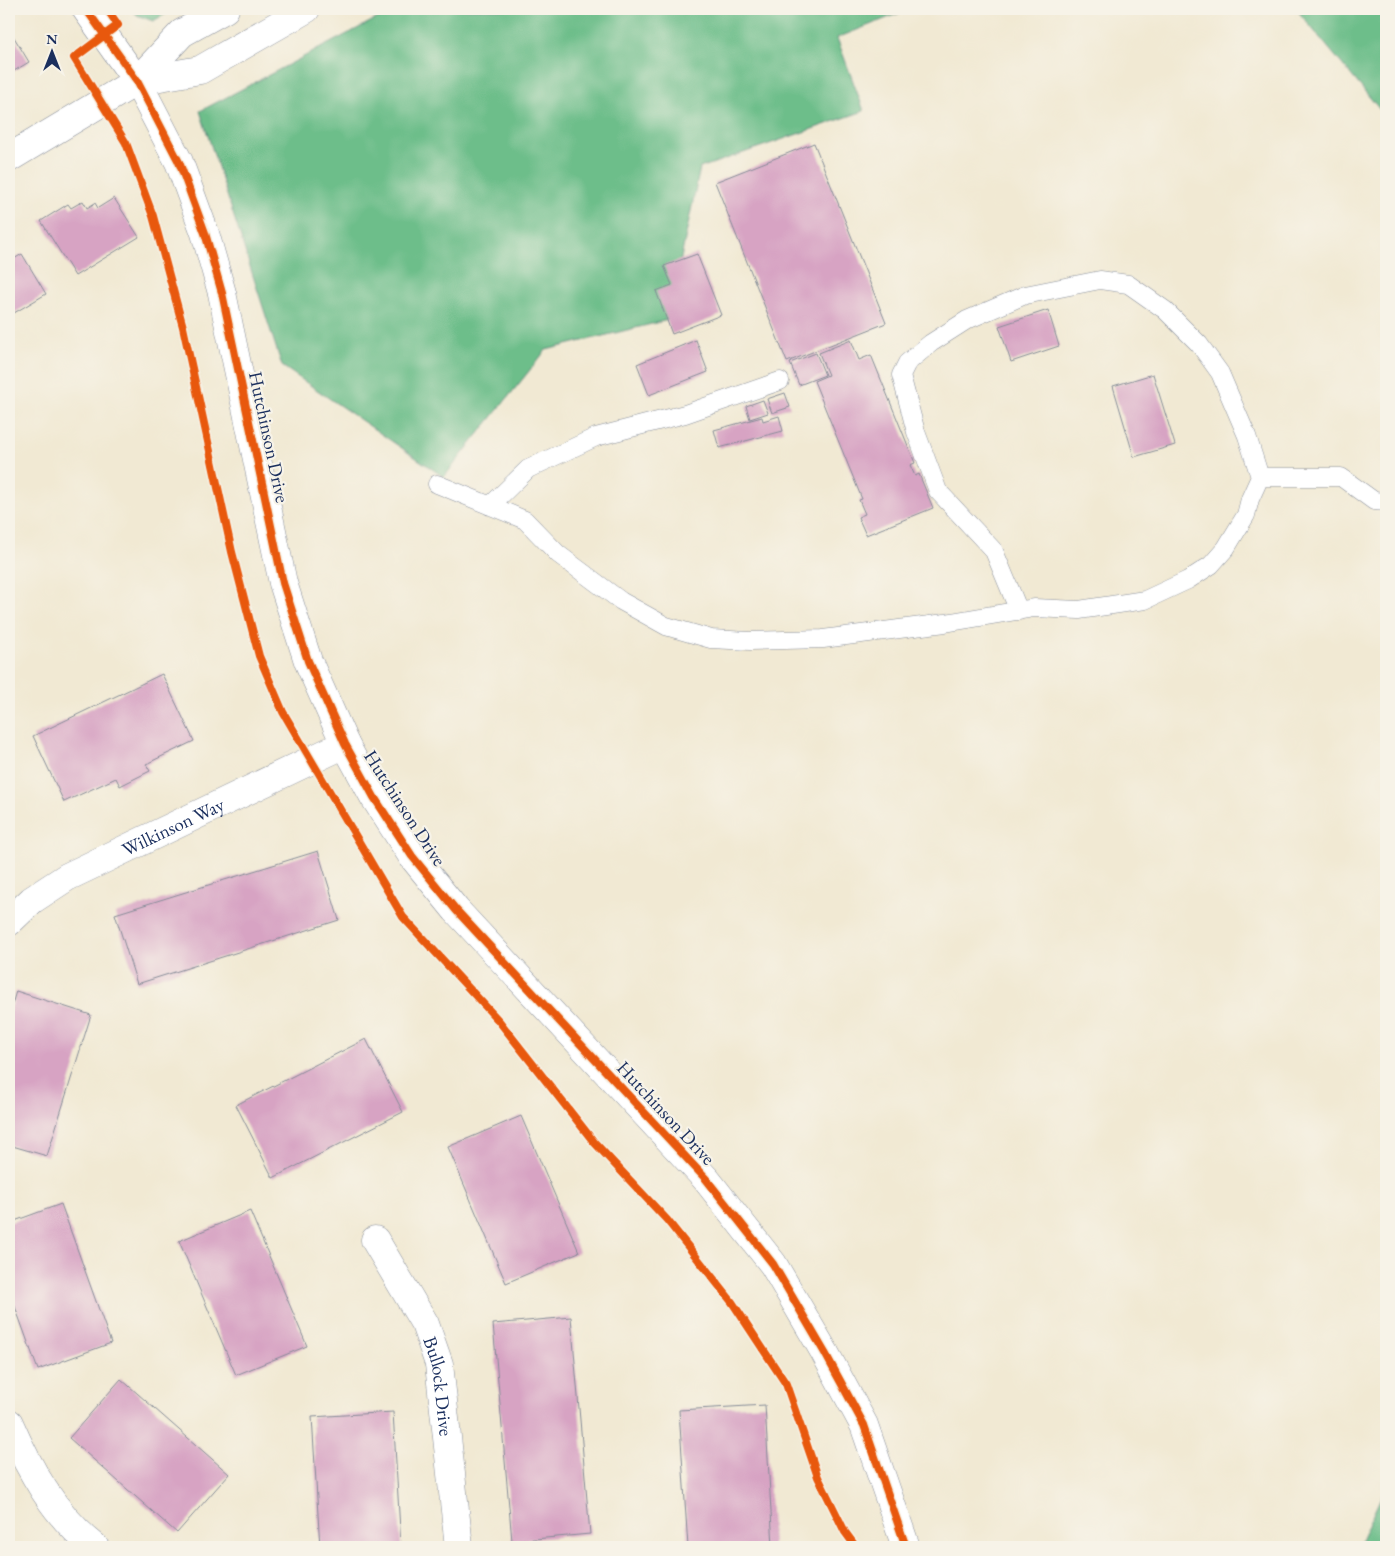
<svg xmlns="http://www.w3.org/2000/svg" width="1395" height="1556" font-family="'EB Garamond',serif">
<rect width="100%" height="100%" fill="#f7f3e8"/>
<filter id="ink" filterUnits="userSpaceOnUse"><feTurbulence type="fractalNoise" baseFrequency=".02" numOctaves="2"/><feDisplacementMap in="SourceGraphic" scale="10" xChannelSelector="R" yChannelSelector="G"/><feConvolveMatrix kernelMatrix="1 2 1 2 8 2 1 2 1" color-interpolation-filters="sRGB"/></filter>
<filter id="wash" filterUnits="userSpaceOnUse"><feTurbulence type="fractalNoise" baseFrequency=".0096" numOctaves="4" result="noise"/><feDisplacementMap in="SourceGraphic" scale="20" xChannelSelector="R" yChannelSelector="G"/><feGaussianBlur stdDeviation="1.12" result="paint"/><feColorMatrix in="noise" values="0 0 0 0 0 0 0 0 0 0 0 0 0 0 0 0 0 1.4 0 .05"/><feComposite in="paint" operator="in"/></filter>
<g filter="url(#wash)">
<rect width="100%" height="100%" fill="#f1e9d3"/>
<path fill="#6dbe8a" stroke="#447674" d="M132 9H175L153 21 137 15Z
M395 9H910L837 38 864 111 700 168 668 320 546 350 444 477 282 366 200 111Z
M1296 9H1386V117Z
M1386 1486V1547H1358Z"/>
<g id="blocks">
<path fill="#d7a3c3" d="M9 29 29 62 9 74Z
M814 143 886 323 787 362 715 182Z
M114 198 139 237 75 276 41 221 68 204 71 208 83 201 87 208 95 203 98 208Z
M22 254 46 294 9 316V262Z
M697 254 721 315 672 334 656 291 672 285 664 266Z
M1048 310 1059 346 1011 362 999 326Z
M696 340 708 372 649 395 637 364Z
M851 340 859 360 871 355 915 463 910 465 915 476 919 474 933 508 866 535 858 517 865 514 859 500 862 499 814 381 828 375 819 353Z
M816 353 825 375 799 385 790 363Z
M1153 374 1175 445 1134 457 1113 386Z
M785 393 790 407 772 413 767 399Z
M763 400 768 413 750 419 746 406Z
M779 416 783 431 719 448 714 430 762 417 763 421Z
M162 674 194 741 146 764 150 771 120 786 116 778 64 802 33 736Z
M318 851 339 920 137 984 115 914Z
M16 991 91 1015 47 1156 9 1145V1015Z
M366 1039 403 1112 273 1178 236 1105Z
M521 1116 579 1252 506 1283 448 1147Z
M61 1204 111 1343 38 1370 9 1290V1223Z
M250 1211 307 1346 236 1375 179 1241Z
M571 1317 590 1534 512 1541 493 1324Z
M121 1379 229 1474 177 1533 69 1438Z
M765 1405 773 1547H688L679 1410Z
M393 1412 401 1547H320L312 1417Z"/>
</g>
</g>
<g filter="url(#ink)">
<use href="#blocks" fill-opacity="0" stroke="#868c98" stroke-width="1"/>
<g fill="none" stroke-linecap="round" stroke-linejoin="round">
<g stroke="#868c98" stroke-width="19">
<path id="lane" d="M437 484 525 520 558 554 621 601 666 626 711 639 750 641 823 639 945 623 1034 608 1079 610 1145 600 1188 580 1211 565 1226 548 1246 515 1250 499 1260 477H1341L1374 501 1386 502
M490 506 528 469 596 437 685 414 780 381
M1019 611 994 551 938 491 916 432 901 375 907 363 931 343 967 320 1025 295 1100 280 1128 284 1165 310 1199 344 1220 373 1247 436 1260 477"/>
</g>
<g stroke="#868c98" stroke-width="29">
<g id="street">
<path d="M86 9 137 81 179 162 205 233 222 293 283 583 308 661 345 744 374 797 412 856 456 910 706 1179 773 1264 825 1353 864 1425 906 1547"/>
<path d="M137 81 200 70 306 9"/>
<path d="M9 158 137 81 182 33 225 9"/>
<path id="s1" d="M9 922 32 900 67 877 345 744"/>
<path id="s2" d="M375 1240 425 1324 439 1364 459 1547"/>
<path d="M9 1423C29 1469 54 1515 95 1547"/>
</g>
</g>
<use href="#lane" stroke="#fff" stroke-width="18"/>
<use href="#street" stroke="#fff" stroke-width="28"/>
<g stroke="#f7f3e8" stroke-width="11">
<path id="cycleway" d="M86 9 137 81 179 162 205 233 222 293 283 583 308 661 345 744 374 797 412 856 456 910 706 1179 773 1264 825 1353 864 1425 906 1547
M107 9 118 25 74 58 126 143 153 216 183 327 232 552 259 656 283 712 403 917 499 1021 594 1142 667 1220 732 1302 786 1384 818 1477 845 1532 856 1547"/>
</g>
<use href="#cycleway" stroke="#e8590c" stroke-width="8"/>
</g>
</g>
<g text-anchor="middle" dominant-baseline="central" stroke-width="4.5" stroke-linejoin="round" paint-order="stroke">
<g font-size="19" fill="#1b2f5e" stroke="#f7f3e8">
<text transform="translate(269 437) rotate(78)">Hutchinson Drive</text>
<text transform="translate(405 808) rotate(57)">Hutchinson Drive</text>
<text stroke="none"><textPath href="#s1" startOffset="191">Wilkinson Way</textPath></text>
<text transform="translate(666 1113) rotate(47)">Hutchinson Drive</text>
<text stroke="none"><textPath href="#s2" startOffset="162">Bullock Drive</textPath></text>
</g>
</g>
<rect width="1395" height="1556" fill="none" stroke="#f7f3e8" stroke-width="30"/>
<g transform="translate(52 52)" stroke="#f7f3e8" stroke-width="4" paint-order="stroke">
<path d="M0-4L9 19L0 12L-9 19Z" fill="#1b2f5e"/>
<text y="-8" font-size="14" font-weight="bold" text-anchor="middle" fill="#1b2f5e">N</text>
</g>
</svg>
